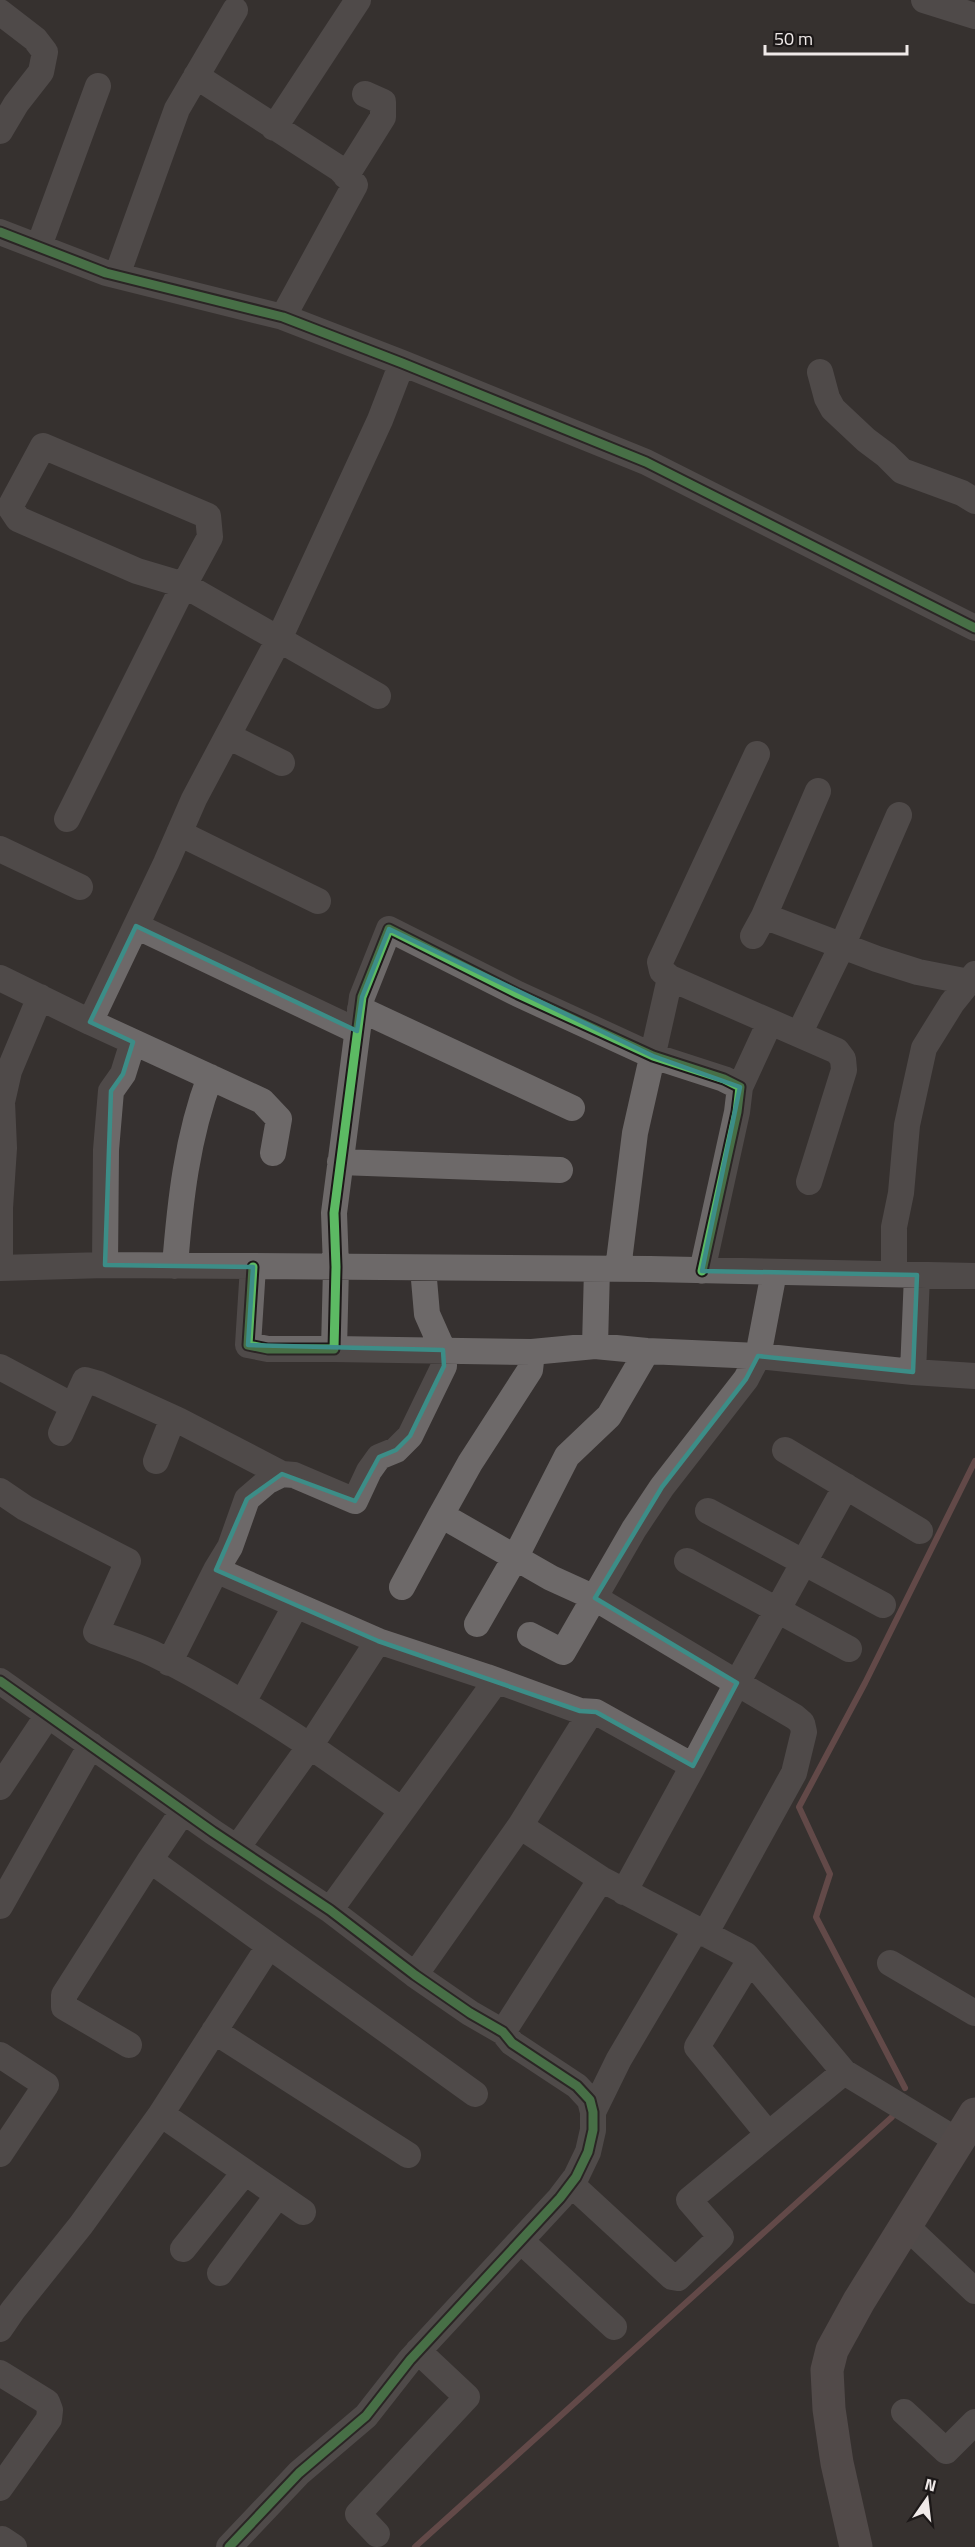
<svg xmlns="http://www.w3.org/2000/svg" width="975" height="2547" font-family="'Titillium Web',sans-serif">
<rect width="100%" height="100%" fill="#363130"/>
<g fill="none" stroke-linecap="round" stroke-linejoin="round">
<path stroke="#986767" stroke-width="6" d="M905 2088 816 1917 830 1874 799 1807 865 1683 975 1461
M415 2547 892 2117"/>
<path stroke="#6d6969" stroke-width="26" d="M924 0 975 16
M0 12 35 39 45 52 41 72 16 104 0 131
M196 76 340 169 355 185 283 317
M274 128 358 0
M346 176 383 117V102L365 94
M0 232 106 273 283 317 402 363 646 462 975 628
M39 246 98 86
M117 275 177 109 235 10
M820 372 827 398 833 409 866 440 886 455 902 471 962 493 975 501
M228 736 282 763
M757 754 660 962 662 971 670 978 837 1051 843 1059 844 1070 809 1182
M67 819 184 585 137 571 18 519 10 507 43 446 208 516 210 537 184 585 378 696
M179 833 318 901
M0 849 80 887
M764 916 818 791
M136 926 357 1031
M753 936 764 916 877 959 918 972 969 982
M0 978 90 1022 166 863 194 799 278 641 380 420 402 363
M360 1009 572 1108
M90 1022 262 1101 279 1119 273 1153
M799 1034 842 946 899 815
M740 1087 770 1022
M340 1162 560 1170
M0 1208 4 1148 2 1102 9 1071 40 997
M0 1209V1263
M105 1265 106 1150 111 1091 123 1074 133 1042
M175 1266C180 1202 187 1137 210 1077
M253 1267 248 1345 268 1349H334L336 1267 334 1213 362 997 389 929 518 994 653 1056 724 1079 740 1087 737 1112 702 1271
M0 1268 105 1265 650 1269 975 1276
M597 1269 595 1346 532 1352 530 1370 470 1463 441 1515 551 1578 595 1598 737 1683 846 1486
M618 1269 635 1133 670 978
M894 1274V1227L901 1193 907 1125 924 1048 952 1003 975 974
M917 1275 913 1372 975 1376
M595 1346 647 1351 758 1356 913 1372
M334 1349 532 1352
M0 1367 73 1406
M61 1433 85 1380 99 1384 178 1420 282 1474
M785 1450 920 1531
M156 1461 173 1418
M0 1491 25 1508 128 1561 96 1632C114 1639 134 1645 152 1653 207 1680 259 1712 310 1746L237 1848
M708 1511 883 1605
M687 1561 849 1649
M216 1570 230 1547 247 1499 268 1481 282 1474 294 1475 355 1501 369 1471 379 1457 396 1450 410 1436 444 1366 443 1350 427 1314 423 1268
M402 1587 441 1515
M477 1624 515 1558 567 1456 609 1416 647 1351
M530 1635 563 1652 634 1529 662 1487 746 1379 758 1356 774 1272
M169 1663 216 1570 378 1641
M0 1681 213 1832 330 1910 415 1975 470 2013 503 2032 512 2043 577 2086 590 2100 593 2112V2130L588 2152 576 2177 560 2198 410 2360 366 2416 299 2473 229 2547
M243 1702 296 1605
M693 1766 737 1683 795 1717 802 1723 804 1732 794 1773 705 1934
M0 1787 48 1715
M402 1810 310 1746 378 1641 487 1677 580 1711 596 1712 693 1766 624 1892
M183 1811 150 1860 475 2094
M520 1826 601 1879 746 1955 844 2072 958 2141
M0 1906 91 1745
M330 1910 496 1681
M750 1960 697 2047 768 2134
M890 1963 975 2013
M415 1975 520 1826 591 1712
M214 2031 408 2155
M503 2032 601 1879
M129 2045 64 2007V1995L150 1860
M0 2055 46 2085 0 2154
M593 2112 619 2059 696 1929
M161 2114 303 2212
M571 2184 672 2277 678 2278 721 2237 689 2200 844 2072
M906 2226 975 2291
M521 2241 614 2327
M183 2249 245 2172
M220 2273 278 2195
M0 2329 13 2310 81 2225 161 2114 269 1946
M0 2373 47 2402 50 2410 49 2419 0 2488
M904 2412 946 2451 975 2422
M377 2534 358 2514 467 2397 418 2351
M0 2542 2 2539 14 2547"/>
<path stroke="#726869" stroke-width="33" d="M856 2547 837 2463 829 2409 827 2370 832 2350 859 2301 975 2114"/>
<g stroke="#1c1818" stroke-width="13">
<path id="cycleway" d="M0 232 106 273 283 317 402 363 646 462 975 628
M253 1267 248 1345 268 1349H334L336 1267 334 1213 362 997 389 929 518 994 653 1056 724 1079 740 1087 737 1112 702 1271
M0 1681 213 1832 330 1910 415 1975 470 2013 503 2032 512 2043 577 2086 590 2100 593 2112V2130L588 2152 576 2177 560 2198 410 2360 366 2416 299 2473 229 2547"/>
</g>
<use href="#cycleway" stroke="#5cba63" stroke-width="9"/>
</g>
<path d="M0 0H975V2547H0ZM136 926 357 1031 362 997 389 929 653 1056 740 1087 702 1271 917 1275 913 1372 758 1356 746 1379 662 1487 595 1598 737 1683 693 1766 596 1712 580 1711 378 1641 216 1570 247 1499 282 1474 355 1501 379 1457 396 1450 410 1436 444 1366 443 1350 248 1345 253 1267 105 1265 111 1091 123 1074 133 1042 90 1022Z" fill="#363130" fill-opacity=".55" fill-rule="evenodd"/>
<path fill="none" stroke="#3c8d87" stroke-width="4.5" stroke-linejoin="round" d="M136 926 357 1031 362 997 389 929 653 1056 740 1087 702 1271 917 1275 913 1372 758 1356 746 1379 662 1487 595 1598 737 1683 693 1766 596 1712 580 1711 378 1641 216 1570 247 1499 282 1474 355 1501 379 1457 396 1450 410 1436 444 1366 443 1350 248 1345 253 1267 105 1265 111 1091 123 1074 133 1042 90 1022Z"/>
<g transform="translate(927 2499) rotate(14)" stroke="#1c1818" stroke-width="4.5" paint-order="stroke">
<path d="M0-4.5L10 22L0 15L-10 22Z" fill="#f0eae9"/>
<text y="-9" font-size="16" font-weight="bold" text-anchor="middle" fill="#f0eae9">N</text>
</g>
<path d="M765 45v9h142v-9" fill="none" stroke="#f0eae9" stroke-width="3"/>
<text x="774" y="45" font-size="18" fill="#f0eae9" stroke="#1c1818" stroke-width="4.5" paint-order="stroke">50 m</text>
</svg>
